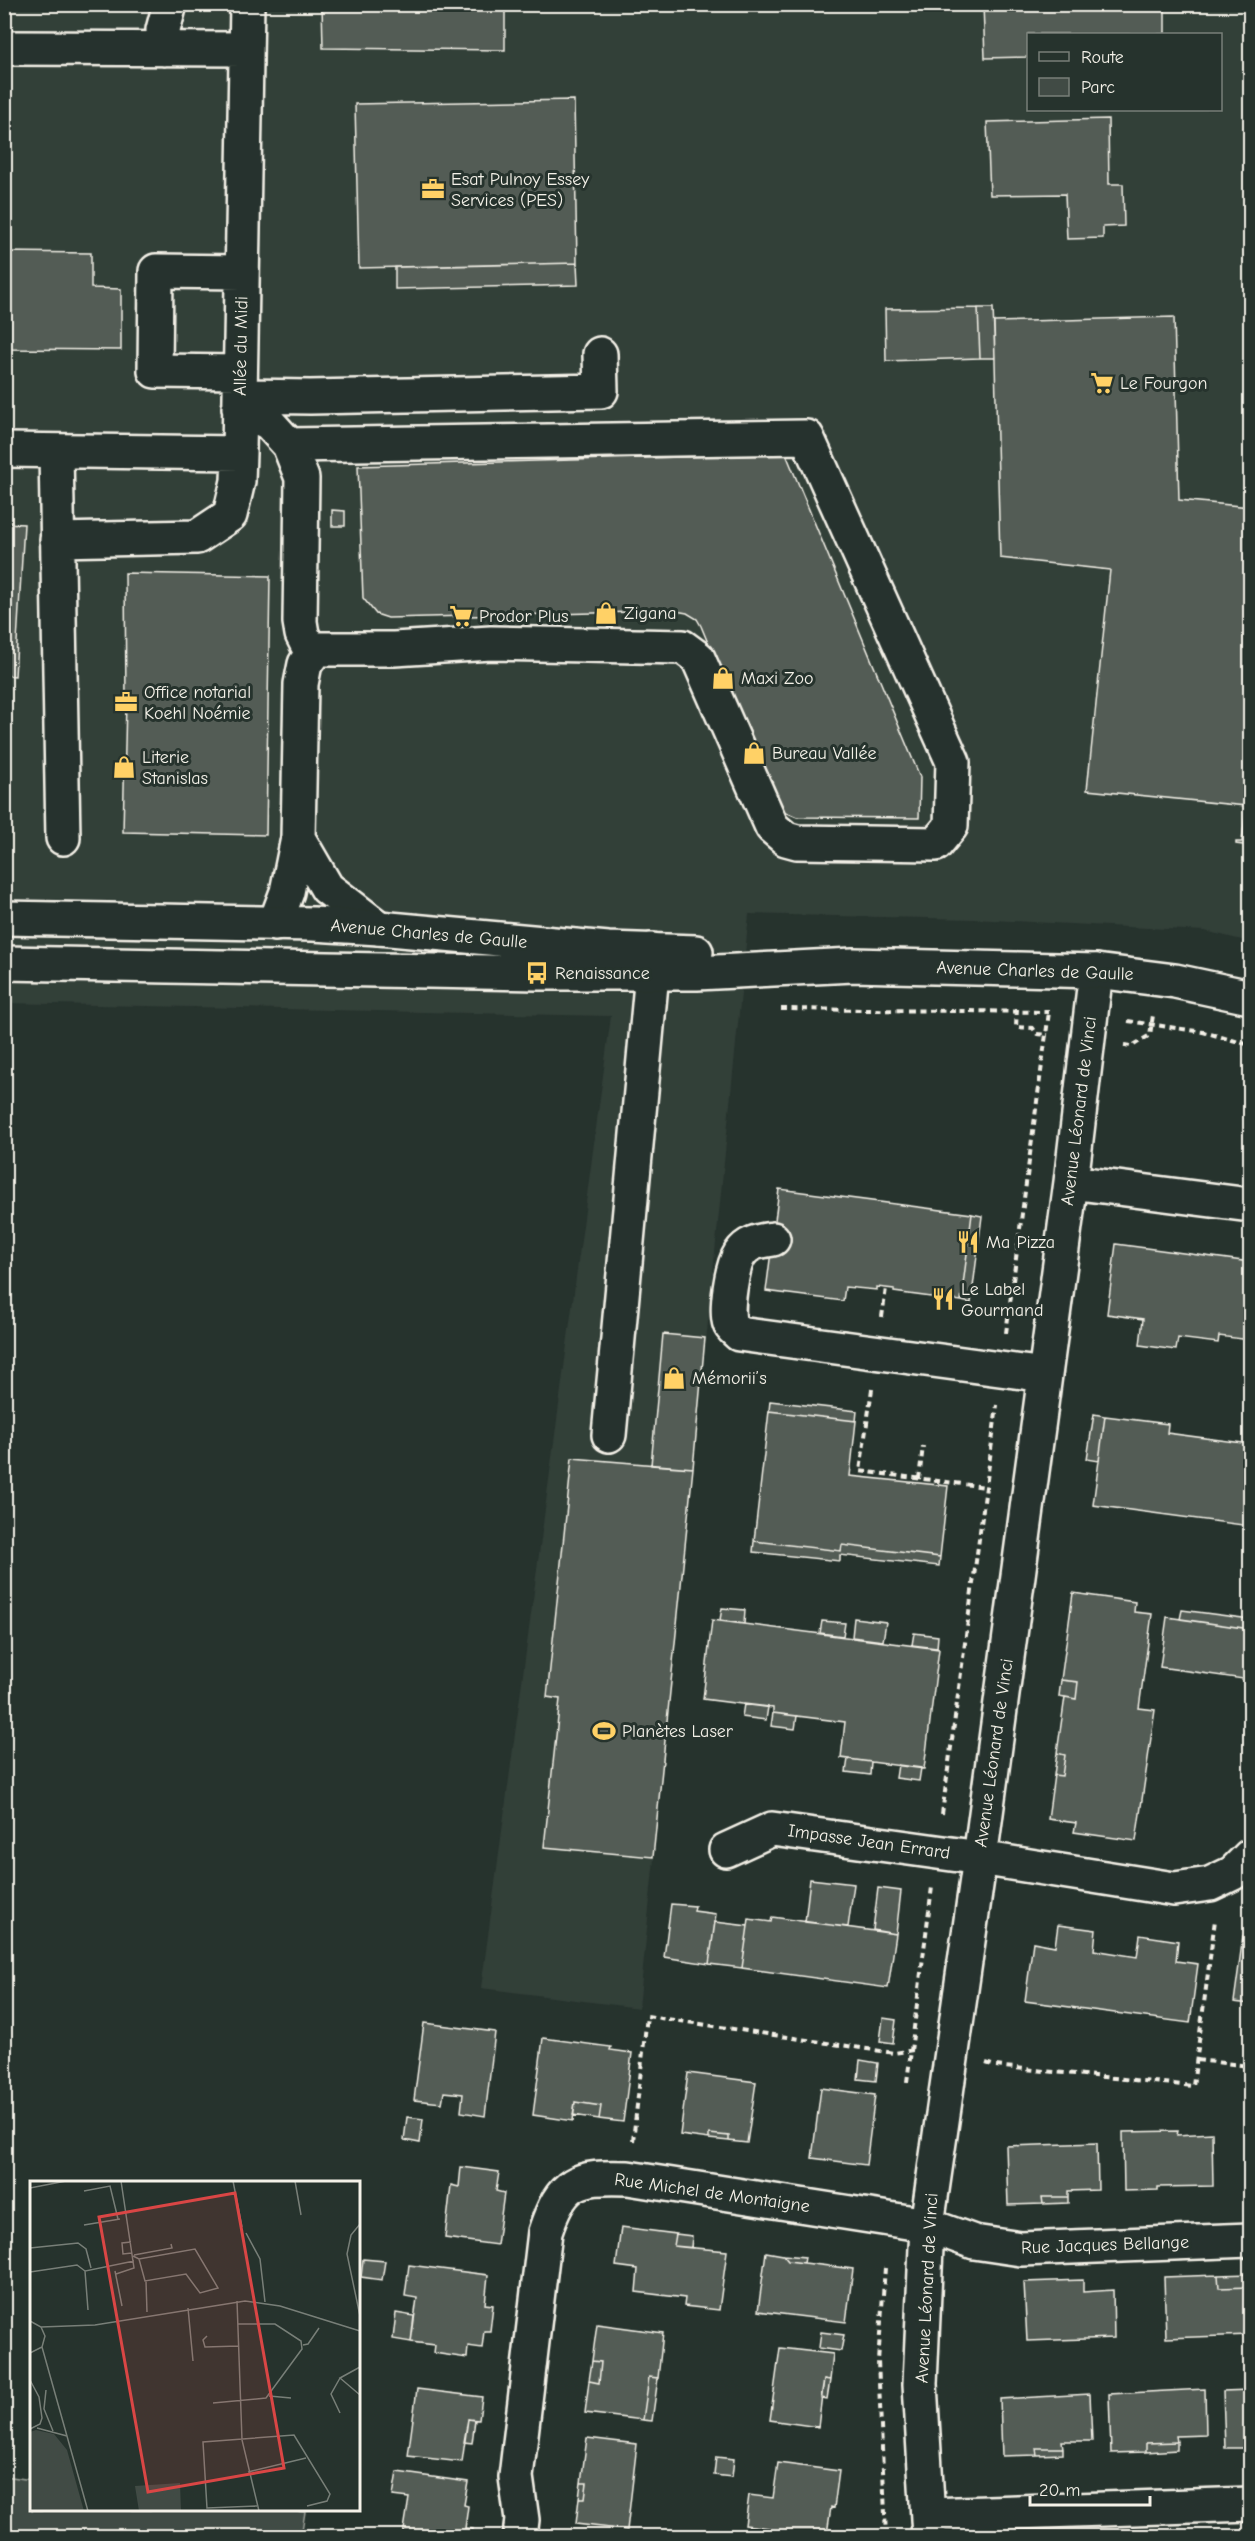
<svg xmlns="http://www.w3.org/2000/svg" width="1255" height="2541" font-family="'Comic Neue',sans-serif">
<rect width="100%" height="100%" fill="#26332d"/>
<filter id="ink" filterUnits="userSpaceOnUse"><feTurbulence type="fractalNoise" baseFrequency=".0167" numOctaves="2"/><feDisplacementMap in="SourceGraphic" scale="12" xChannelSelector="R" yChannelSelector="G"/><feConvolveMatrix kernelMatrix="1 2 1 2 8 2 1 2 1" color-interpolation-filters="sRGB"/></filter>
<g filter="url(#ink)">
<path fill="#333f39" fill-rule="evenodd" d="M5 5H1250V942L1205 931 974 919 749 914 639 2008 481 1988 611 1016 5 1003ZM1028 34H1220V110H1028Z"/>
<path fill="#414b45" stroke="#9a9e96" stroke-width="1.5" d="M5 2476 31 2480 32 2510H284L305 2512 301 2536H5Z"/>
<path fill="#525c55" stroke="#f4f1e8" stroke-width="1.5" d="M322 4H505V50L323 48Z
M983 4H1165V34H1028V57L985 58Z
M574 100 577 263 359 268 355 104Z
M1108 119 1109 184H1123L1124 226 1103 227V238L1067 239 1065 194 990 195 987 122Z
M4 252 91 253V288L121 289V350L4 349Z
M577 263 578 285 395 289V267Z
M978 308 980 358 886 361 885 309Z
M978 308H993L995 358H980Z
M1174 317 1179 500 1250 507V846L1236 844V842H1242L1246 806 1087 790 1110 570 1000 558 994 322Z
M786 454 920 777 919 818 797 817 783 811 773 800 701 626 697 619 687 613 676 611 388 618 376 614 363 598 358 466Z
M332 510 345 511V526H332Z
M4 523 24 524 15 676 4 675Z
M125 573 270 576 266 835 123 832 126 702Z
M779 1189 972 1214 961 1301 894 1292V1289L877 1287V1290L845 1287 843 1301 766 1291Z
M972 1214 982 1216 971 1303 961 1301Z
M1116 1244 1250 1262V1340L1219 1336 1218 1343 1178 1338 1176 1350 1140 1345 1143 1319 1107 1314Z
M663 1334 705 1338 693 1468 651 1465Z
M770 1401 857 1411 856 1421 769 1411Z
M769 1411 856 1421 850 1476 948 1486 940 1557 842 1545 841 1551 754 1541Z
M1094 1414 1105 1416 1099 1461 1087 1459Z
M1105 1416 1168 1424 1167 1433 1250 1444V1526L1093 1505Z
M572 1458 693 1468 653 1857 544 1847 560 1699 547 1697Z
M754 1541 841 1551 842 1545 940 1557 939 1566 840 1555V1561L753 1552Z
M1073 1593 1135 1602 1134 1612 1152 1614 1139 1708 1155 1710 1136 1841 1074 1832 1076 1823 1048 1819 1054 1775 1062 1776 1065 1755 1057 1753 1065 1697 1076 1699 1078 1682 1061 1680Z
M722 1608 745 1610 744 1624 720 1620Z
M1182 1610 1250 1619V1629L1180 1619Z
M1167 1617 1250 1629V1680L1160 1667Z
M854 1618 886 1622 883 1641 852 1637Z
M712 1620 939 1649 924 1769 841 1758 845 1722 773 1713V1708L703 1699Z
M822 1621 845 1623 843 1636 820 1633Z
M914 1633 938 1636 937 1648 912 1645Z
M1061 1680 1078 1682 1076 1699 1059 1696Z
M744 1704 768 1707 766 1720 742 1717Z
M773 1713 797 1716 795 1729 771 1726Z
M1057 1753 1065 1755 1062 1776 1054 1775Z
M1250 1758V1788H1246Z
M848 1759 871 1762 870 1775 846 1772Z
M898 1765 921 1768 919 1781 896 1778Z
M810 1879 854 1884 848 1927 805 1922Z
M878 1888 901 1891 896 1934 873 1930Z
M671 1904 695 1906 694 1911 716 1914 709 1964 664 1957Z
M772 1917 896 1934 888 1988 742 1968 749 1919 771 1922Z
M715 1922 748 1926 742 1968 709 1964Z
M1058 1925 1096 1930 1094 1950 1137 1957 1140 1935 1178 1941 1176 1961 1198 1964 1190 2023 1025 2001 1033 1942 1055 1946Z
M1243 1936 1250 1937V2004L1234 2002Z
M883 2018 896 2020 893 2043 880 2041Z
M424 2023 495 2032 485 2116 461 2112 463 2094 444 2092 442 2103 414 2100Z
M543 2038 611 2047 610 2050 632 2053 623 2122 599 2119 601 2106 575 2102 573 2121 533 2115Z
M860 2060 878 2063 876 2081 858 2079Z
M688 2073 756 2082 747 2143 729 2141V2136L709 2134V2139L680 2135Z
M821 2088 875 2095 866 2165 812 2158Z
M575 2102 601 2106 599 2119 573 2115Z
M407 2117 423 2119 420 2143 404 2140Z
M1178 2131 1177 2135 1212 2133 1213 2186 1158 2187V2190L1124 2191 1123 2132Z
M709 2134 729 2136V2141L709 2139Z
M1097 2143 1098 2190 1068 2191V2197H1042L1043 2204 1008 2205 1006 2146Z
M461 2167 499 2172 496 2191 504 2193 497 2245 445 2238 451 2185 459 2187Z
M1042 2197H1068V2203L1043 2204Z
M621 2227 676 2234 674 2246 727 2251 719 2310 684 2306 685 2298 636 2292 638 2269 616 2266Z
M676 2234 692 2236 691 2248 674 2246Z
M766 2252 783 2255 788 2261 853 2269 846 2322 758 2311Z
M783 2255 805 2257 804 2263 788 2261Z
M363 2259 385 2261 382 2280 361 2277Z
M409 2265 488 2275 485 2304 493 2305 490 2331H484L482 2348 468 2346 467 2358 434 2353 435 2345 411 2342 417 2298 405 2296Z
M1250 2274V2287L1219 2288 1218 2275Z
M1218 2275 1219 2288 1250 2287V2335L1166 2338 1164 2277Z
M1083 2280V2292L1113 2290 1114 2338 1027 2341 1024 2282Z
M396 2313 414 2316 411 2342 393 2339Z
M597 2324 663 2333 658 2378 649 2377 643 2420 585 2413 589 2381 599 2383 601 2362 592 2361Z
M821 2332 844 2335 841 2351 819 2348Z
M780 2348 833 2354 830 2380 824 2379 818 2427 770 2420Z
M592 2361 601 2362 599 2383 589 2381Z
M649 2377 658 2378 652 2421 643 2420Z
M824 2379 830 2380 827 2399 821 2398Z
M417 2389 482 2397 479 2420 468 2419 462 2462 408 2456Z
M1205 2389 1206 2435 1176 2436 1177 2442 1146 2443V2452L1111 2453 1109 2394Z
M1250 2390V2448H1225L1223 2391Z
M1090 2394 1092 2441H1062L1063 2448H1036L1037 2455 1002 2456 1000 2399Z
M468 2419 475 2420 472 2443 464 2442Z
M587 2438 637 2444 627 2530 576 2524 579 2498H585L587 2483H581Z
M1177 2442V2450L1146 2452V2443Z
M1036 2448H1063V2454L1037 2455Z
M716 2457 734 2459 732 2477 714 2475Z
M778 2463 839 2471 834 2508 831 2507 827 2534 830 2536H768L769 2528 745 2525 749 2495 773 2498Z
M397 2472 468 2482 464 2505 468 2506 464 2536H403L409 2498 393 2496Z
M581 2483H587L585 2498H579Z
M465 2528 473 2529 472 2536H464Z"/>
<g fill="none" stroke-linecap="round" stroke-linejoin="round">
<g stroke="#f4f1e8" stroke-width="38">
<path id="minor" d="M4 48 246 49
M164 49 163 30 170 4
M240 372 155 371 156 271 242 272
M240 396 310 397 601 391 600 354
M239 408 269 423 289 445 302 478 300 622 302 634 308 646 316 649H394L491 643 683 647 698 658 772 827 786 839 797 842 936 844 951 826 953 762 807 437 289 445
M4 450 239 453
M56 451 63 838
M57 540 197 537 230 515 238 481 239 453 247 4
M298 838 327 888 379 928
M275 924 287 892 298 838 301 684 305 664 316 649
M1071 1182 1250 1205
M773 1239C760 1241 748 1242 740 1254 732 1266 725 1310 730 1324 731 1328 736 1331 739 1334L1045 1375
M609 1435 652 973V950
M726 1850 772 1829 980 1858 1174 1889 1210 1884 1233 1873 1250 1856
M928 2515 1250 2504
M520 2536 522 2520 516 2477 545 2232C562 2181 576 2176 628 2178L927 2225 974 2242 1021 2249 1250 2240
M929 2536 920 2384 927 2225 980 1858 1071 1182 1096 971"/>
</g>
<g stroke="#f4f1e8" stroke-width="38">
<path id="major" d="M4 918 313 924 379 928 608 949 696 952
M4 963 537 973H697L853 965 1096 971 1175 981 1250 997"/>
</g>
<path stroke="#f4f1e8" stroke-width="4" stroke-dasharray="6 4.5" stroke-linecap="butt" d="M781 1009 1049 1012
M1017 1009 1016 1027 1033 1028 1037 1034 1048 1035
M1128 1021 1203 1032 1250 1045
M1124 1045 1132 1046 1150 1035 1153 1015
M882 1317 886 1288
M1006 1333 1049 1012
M872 1389 860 1471 986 1487
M919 1479 923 1446
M942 1814 997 1405
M1197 2060 1250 2066
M986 2063 995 2066 1193 2086 1215 1920
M907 2082 932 1887
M633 2141 647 2016 894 2053 913 2050
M885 2268 878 2361 886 2536"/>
<use href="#minor" stroke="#26332d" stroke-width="33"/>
<use href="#major" stroke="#26332d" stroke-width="33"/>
</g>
</g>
<defs>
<g id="office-bare" transform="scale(1.8)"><path d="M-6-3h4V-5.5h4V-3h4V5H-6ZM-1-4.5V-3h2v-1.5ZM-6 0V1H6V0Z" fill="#ffd166" stroke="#26332d" stroke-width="2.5" paint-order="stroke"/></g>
<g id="supermarket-bare" transform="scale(1.8)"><path d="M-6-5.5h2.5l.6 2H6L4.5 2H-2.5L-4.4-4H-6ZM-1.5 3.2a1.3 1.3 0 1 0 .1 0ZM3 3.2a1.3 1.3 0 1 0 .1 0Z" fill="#ffd166" stroke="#26332d" stroke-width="2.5" paint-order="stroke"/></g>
<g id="shop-bare" transform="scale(1.8)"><path d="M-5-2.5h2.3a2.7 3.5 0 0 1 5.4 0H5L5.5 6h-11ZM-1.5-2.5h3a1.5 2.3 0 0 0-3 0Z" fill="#ffd166" stroke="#26332d" stroke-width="2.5" paint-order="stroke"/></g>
<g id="bus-bare" transform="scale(1.8)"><path d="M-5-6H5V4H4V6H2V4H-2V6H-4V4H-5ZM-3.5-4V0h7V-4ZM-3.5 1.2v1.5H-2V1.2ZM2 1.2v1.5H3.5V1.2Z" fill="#ffd166" stroke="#26332d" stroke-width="2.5" paint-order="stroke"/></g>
<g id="restaurant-bare" transform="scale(1.8)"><path d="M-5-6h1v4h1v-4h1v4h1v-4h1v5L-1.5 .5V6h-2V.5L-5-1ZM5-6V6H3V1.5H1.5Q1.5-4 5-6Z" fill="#ffd166" stroke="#26332d" stroke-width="2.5" paint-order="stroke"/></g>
<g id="stadium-bare" transform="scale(1.8)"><path d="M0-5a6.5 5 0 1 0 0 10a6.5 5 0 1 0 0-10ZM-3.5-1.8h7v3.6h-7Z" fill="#ffd166" stroke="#26332d" stroke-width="2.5" paint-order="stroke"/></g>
</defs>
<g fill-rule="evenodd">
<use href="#office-bare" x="433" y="189"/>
<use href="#supermarket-bare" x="1102" y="383"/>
<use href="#shop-bare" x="606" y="613"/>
<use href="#supermarket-bare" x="461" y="616"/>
<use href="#shop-bare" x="723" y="678"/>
<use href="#office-bare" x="126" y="702"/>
<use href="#shop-bare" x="754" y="753"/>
<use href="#shop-bare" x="124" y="767"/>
<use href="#bus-bare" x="537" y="973"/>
<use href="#restaurant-bare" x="968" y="1242"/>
<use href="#restaurant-bare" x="943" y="1299"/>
<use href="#shop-bare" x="674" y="1378"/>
<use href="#stadium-bare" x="604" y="1731"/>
</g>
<g text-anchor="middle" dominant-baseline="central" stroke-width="6" stroke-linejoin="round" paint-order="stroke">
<g font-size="18" fill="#f4f1e8" stroke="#26332d" text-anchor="start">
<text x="451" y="179">Esat Pulnoy Essey<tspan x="451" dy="21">Services (PES)</tspan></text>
<text x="1120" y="383">Le Fourgon</text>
<text x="624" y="613">Zigana</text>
<text x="479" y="616">Prodor Plus</text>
<text x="741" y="678">Maxi Zoo</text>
<text x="144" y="692">Office notarial<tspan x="144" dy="21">Koehl Noémie</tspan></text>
<text x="772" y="753">Bureau Vallée</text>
<text x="142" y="757">Literie<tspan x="142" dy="21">Stanislas</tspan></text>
<text x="555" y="973">Renaissance</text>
<text x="986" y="1242">Ma Pizza</text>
<text x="961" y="1289">Le Label<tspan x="961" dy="21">Gourmand</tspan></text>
<text x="692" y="1378">Mémorii’s</text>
<text x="622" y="1731">Planètes Laser</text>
</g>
<g font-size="18" fill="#f4f1e8" stroke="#26332d">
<text transform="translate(241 346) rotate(-89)">Allée du Midi</text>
<text transform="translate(429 934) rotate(5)">Avenue Charles de Gaulle</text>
<text transform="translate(1035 971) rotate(2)">Avenue Charles de Gaulle</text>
<text transform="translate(1079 1111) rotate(-83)">Avenue Léonard de Vinci</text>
<text transform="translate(994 1753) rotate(-82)">Avenue Léonard de Vinci</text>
<text transform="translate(869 1842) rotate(8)">Impasse Jean Errard</text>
<text transform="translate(712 2193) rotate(8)">Rue Michel de Montaigne</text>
<text transform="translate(1105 2245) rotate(-2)">Rue Jacques Bellange</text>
<text transform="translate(927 2288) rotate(-87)">Avenue Léonard de Vinci</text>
</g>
</g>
<g transform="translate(30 2181)">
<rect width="330" height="330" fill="#26332d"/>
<path d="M6 249 24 253 37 269 54 330H0V251ZM150 302 151 330H109L105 305Z" fill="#414b45"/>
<path fill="none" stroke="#787f78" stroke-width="1.5" d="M203 0 212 46M265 0 271 34M0 7 36 0M54 10 80 5 88 38M330 43 321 54 317 73 330 135M54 44 90 38M216 52 230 78 235 121M101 61 92 62 93 73 102 72M0 67 48 62 56 68 61 87M104 74 142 67 141 63M103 75 109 78 165 68 188 107 170 112 156 93 115 100 109 78M85 90 92 125M0 91 47 84 55 90M86 93 104 87 91 0M116 100 117 131M207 120 212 259 229 330M158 127 163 180M58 129 55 90 104 80M0 140 11 146 15 155 12 166 0 172M11 146 65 144 215 120 250 125 330 150M177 155 173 159 175 166 209 165M273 164 278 163 289 147M12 166 58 330M330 186 310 197 330 214M310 197 301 213 310 232M0 199 9 216 12 237 10 243 0 248M16 209 14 228 23 250M239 215 261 217M183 222 236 217 272 168 271 160 245 143H208M7 247 37 255M218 291 276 277M227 325 177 327 173 261 264 254 300 313 297 320 277 325"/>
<path fill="#da4645" fill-opacity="0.15" stroke="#da4645" stroke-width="3" d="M205 12 254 287 118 311 69 36Z"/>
<rect width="330" height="330" fill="none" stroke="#f4f1e8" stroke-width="3"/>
</g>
<rect width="1255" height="2541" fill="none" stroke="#26332d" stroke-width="24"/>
<rect x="12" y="12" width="1231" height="2517" fill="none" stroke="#f4f1e8" stroke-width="2" filter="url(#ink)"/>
<rect x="1027" y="33" width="195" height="78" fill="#26332d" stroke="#787f78" stroke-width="1.5"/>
<rect x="1039" y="52" width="30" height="9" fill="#26332d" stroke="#787f78" stroke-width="1.5"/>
<text x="1081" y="63" font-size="18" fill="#f4f1e8">Route</text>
<rect x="1039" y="78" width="30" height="18" fill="#414b45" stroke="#787f78" stroke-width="1.5"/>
<text x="1081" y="93" font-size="18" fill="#f4f1e8">Parc</text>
<path d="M1030 2496v9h120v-9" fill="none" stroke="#f4f1e8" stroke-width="3"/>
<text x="1039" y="2496" font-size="18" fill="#f4f1e8" stroke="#26332d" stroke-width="4.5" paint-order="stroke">20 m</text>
</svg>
